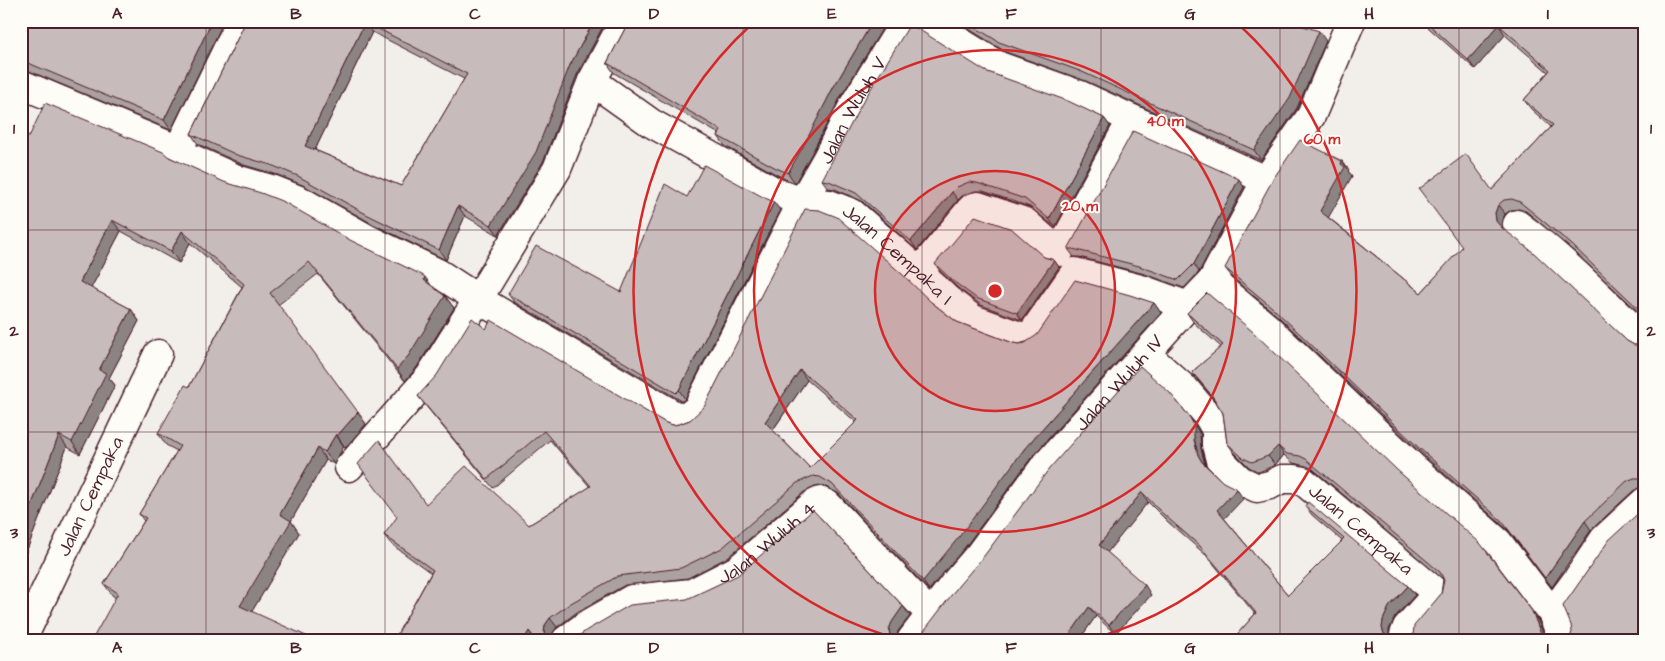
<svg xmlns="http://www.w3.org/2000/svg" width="1665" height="661" font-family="'Architects Daughter',sans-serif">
<rect width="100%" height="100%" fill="#f2efeb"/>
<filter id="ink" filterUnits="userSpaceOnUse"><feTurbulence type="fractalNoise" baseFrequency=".02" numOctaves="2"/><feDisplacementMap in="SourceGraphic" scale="10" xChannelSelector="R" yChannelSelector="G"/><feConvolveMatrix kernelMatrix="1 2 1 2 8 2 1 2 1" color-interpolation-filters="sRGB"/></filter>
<g filter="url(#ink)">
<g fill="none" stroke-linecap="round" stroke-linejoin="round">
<g stroke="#4a1f2b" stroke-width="31">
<g id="minor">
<path d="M926 21 999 66 1080 95 1132 119"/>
<path id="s1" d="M592 81 651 123 776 192 802 202 829 204 852 213 919 272 948 300 973 319 1025 338 1031 335 1075 272 1141 289 1188 306"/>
<path id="s2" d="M21 84 181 151 184 155 239 180 274 190 299 200 366 238 438 273 478 299 681 419 687 417 697 409 802 202 827 158 853 106 905 21"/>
<path d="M181 151 180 146 241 21"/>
<path d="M1517 224C1563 258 1603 300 1644 339"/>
<path d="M919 272 969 211 973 207 978 206 1025 222 1059 252 1132 119 1266 180"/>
<path d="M1212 281 1269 329 1414 468 1498 542 1552 613 1563 640"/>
<path id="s3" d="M1146 354 1186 390 1208 416 1216 430V445L1220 460 1240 480 1257 488 1270 485 1282 479H1294L1303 481 1432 589 1435 592 1433 598 1407 627 1404 635 1405 640"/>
<path d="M349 467 430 376 478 299 557 169 592 81 624 21"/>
<path d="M1552 613 1578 578 1604 539 1644 502"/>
<path id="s4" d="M22 640 158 354"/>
<path id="s5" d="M566 640 585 626 632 599 692 593 737 570 814 504 820 501 827 504 931 615"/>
<path id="s6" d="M911 640 953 585 978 556 1043 468 1188 306 1212 281 1266 180 1311 116 1351 21"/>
</g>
</g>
<use href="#minor" stroke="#fdfcf7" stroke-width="28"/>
</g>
<path fill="#aca1a1" stroke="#4a1f2b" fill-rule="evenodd" d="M21 21H224L171 130 27 70 21 69Z
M246 21H606L577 75 543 162 498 235 465 216 446 260 373 224 305 186 278 175 244 165 198 144 191 134ZM372 32 464 79 401 186 315 150Z
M629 21H887L840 98 813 151 795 183 783 178 725 146 718 136 719 134 614 73 607 63Z
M956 21H1305L1304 26 1326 41 1297 108 1261 160 1086 81 1006 52Z
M1421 21H1644V317L1577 254 1526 211 1519 209 1511 210 1505 214 1502 222V228L1627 341 1634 345H1641L1644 343V487H1640L1633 491 1591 530 1552 587 1508 530 1425 456 1280 318 1232 277 1225 268 1342 161 1349 170 1348 171 1352 176 1328 217 1421 293 1462 248 1492 190 1551 127 1531 109 1524 100 1548 72 1505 35 1475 69Z
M985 71 1104 118 1110 126 1055 227 1030 207 983 191H975L962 196 958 200 917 250 862 201 835 189 828 188 822 180Z
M21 133 29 137 169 157 432 286 445 296 454 308 417 367 405 381 318 274 278 305 366 424 345 448 344 446 334 464 326 460 291 521 299 533 252 611 116 598 113 596 104 584 144 521 139 514 177 451 166 445 158 433 189 387 242 287 190 243 179 263 121 231 91 288 131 309 139 321 109 378 115 385 80 454 67 447 21 565Z
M1244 187 1199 272 1184 288 1145 274 1079 257H1074L1068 249Z
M687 197 780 210 685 399 682 401 514 302 508 294 621 292Z
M1044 257 1054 260 1059 267 1022 320 981 305 958 288 940 271 935 264Z
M931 302 957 322 1013 343 1019 344 1154 303 1161 313 1031 458 966 546 929 590 838 493 826 487 819 485 804 492 728 557 688 578 625 585 577 612 557 627 552 634 551 640H394L431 573 391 544 384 535 426 504 529 525 590 487 550 440 493 488 425 405 418 396 486 329 666 423 673 425 679 424 690 420ZM807 380 856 422 810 468 773 430Z
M1187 313 1532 611 1538 621 1546 640H1410L1441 594 1443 579 1313 469 1306 466 1293 463 1284 455 1275 465 1259 472 1249 467 1234 452 1227 443 1223 413 1217 402 1199 381 1192 372 1221 347 1194 323Z
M1189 416 1200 434 1201 449 1205 464 1223 482 1243 499 1224 518 1288 595 1342 541 1312 515 1305 506 1408 586 1415 595 1395 617 1389 630V640H1232L1255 614 1207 556 1168 522 1148 502 1107 552 1151 595 1115 634 1096 616 1079 640H917Z"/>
<path fill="#8c8383" stroke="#4a1f2b" d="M212 21H224L171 130 164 120Z
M594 21H606L577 75 543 162 498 235 491 225 570 65Z
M873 21H887L840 98 813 151 795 183 788 173 833 88Z
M1295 21H1305L1301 33 1294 23Z
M365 22 372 32 312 156 305 146Z
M1499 25 1505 35 1475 69 1468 60Z
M1319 31 1326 41 1297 108 1261 160 1254 150Z
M1104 118 1110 126 1055 227 1049 219Z
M1342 161 1349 170 1348 171 1352 176 1327 220 1320 211Z
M1239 179 1244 187 1199 272 1194 264Z
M952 192 958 200 917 250 911 241Z
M774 202 780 210 685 399 679 390Z
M1498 205 1505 214 1502 222 1503 230 1496 221 1495 213Z
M458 206 465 216 446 260 439 250Z
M112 220 121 231 88 294 80 282Z
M182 231 190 243 179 263 171 251Z
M1054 260 1059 267 1022 320 1017 313Z
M425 277 434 289 424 280Z
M445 296 454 308 417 367 405 381 397 369Z
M1154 303 1161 313 1031 458 966 546 929 590 923 581 1025 448Z
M131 309 139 321 109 378 115 385 80 454 72 442 99 370Z
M800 370 807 380 772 431 765 422Z
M358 412 366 424 345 448 337 436Z
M1189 416 1200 434 1201 449 1205 464 1202 462 1198 455Z
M336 434 344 446 334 464 325 452Z
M59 435 67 447 21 565V532Z
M1278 446 1284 455 1275 465 1268 456Z
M318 448 326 460 291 521 299 533 248 618 240 606 280 514Z
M1237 489 1243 499 1224 519 1217 510Z
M1142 492 1148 502 1106 554 1099 545Z
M1585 521 1591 530 1552 587 1545 578Z
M1145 585 1151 595 1115 634 1109 625Z
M1408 586 1415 595 1395 617 1389 630V640H1386L1382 628 1383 620 1389 607Z
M903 606 910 616 898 631 896 640H892L890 636 889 629 892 622Z
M1089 607 1096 616 1079 640H1066Z
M1532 611 1538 621 1546 640H1544L1542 637Z
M550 618 557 627 552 634 551 640H547L544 633 545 625Z
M529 631 535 640H524Z"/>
<path fill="#c8bbbb" stroke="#4a1f2b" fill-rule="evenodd" d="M21 21H212L164 120 21 60Z
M246 21H594L570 65 536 152 491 225 458 206 439 250 366 214 298 176 271 165 237 155 191 134ZM365 22 467 74 401 186 305 146Z
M629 21H873L833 88 806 141 788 173 776 168 718 136 721 130 607 63Z
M965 21H1295L1294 23 1319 31 1290 98 1254 150 1080 71 999 42Z
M1425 21H1644V314L1571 244 1520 202 1512 199 1504 200 1498 205 1495 213 1496 221 1501 227 1534 253 1627 341 1634 345H1641L1644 343V479L1642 478H1634L1627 481 1585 521 1545 578 1502 521 1418 447 1273 308 1225 268 1273 179 1300 140 1342 161 1341 164 1345 167 1320 211 1421 293 1462 247 1419 189 1466 154 1492 190 1553 125 1524 100 1550 70 1499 25 1468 60Z
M910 24 985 71 1068 101 1104 118 1049 219 1025 199 977 183 969 182 957 187 952 192 911 241 856 193 829 181 822 180 861 105Z
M45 103 163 152 169 157 224 182 261 193 284 202 350 240 422 275 425 277 424 280 445 296 409 355 397 369 309 262 270 293 358 412 337 436 336 434 325 452 318 448 280 514 291 521 240 606 315 640H92L118 593 104 584 146 518 139 514 180 446 158 433 185 385 189 387 244 284 182 231 171 251 112 220 80 282 131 309 99 370 106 373 72 442 59 435 21 532V133L29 137Z
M1133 131 1239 179 1194 264 1178 280 1139 266 1073 249H1068Z
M704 165 763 197 774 202 679 390 676 393 508 294 536 246 621 292 665 184 687 197Z
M805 209 819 210 837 217 902 274 931 302 957 322 1013 343 1019 344 1025 343 1037 335 1075 280 1130 295 1154 303 1025 448 959 537 923 581 832 484 820 477 813 476 797 483 722 548 681 568 618 576 571 603 550 618 545 625 544 633 547 640H536L529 631 524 640H394L433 570 384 535 397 517 358 464 379 440 426 504 466 466 529 525 591 486 544 431 487 479 418 396 437 375 472 318 486 329 491 320 666 423 673 425 679 424 690 420 704 407ZM800 370 858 420 810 468 765 422Z
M975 216 1012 229 1044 257 1054 260 1017 313 976 298 953 281 935 264Z
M1207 293 1252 331 1397 470 1480 543 1532 611 1542 637 1544 640H1410L1413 636 1414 626 1441 594 1444 580 1440 572 1306 459 1300 456 1287 454 1278 446 1268 456 1252 462 1243 458 1227 443 1223 413 1213 397 1192 372 1223 345 1187 313Z
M1140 366 1169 392 1189 416 1194 425V440L1198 455 1202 462 1223 482 1237 489 1217 510 1288 595 1344 539 1305 506 1308 502 1408 586 1389 607 1383 620 1382 628 1386 640H1232L1256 613 1200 546 1162 513 1142 492 1099 545 1145 585 1109 625 1089 607 1066 640H917L959 585 984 556 1049 469Z
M1644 508V640H1569L1572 632 1571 625 1563 606 1609 540Z
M813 510 903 606 892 622 889 629 890 636 892 640H573L587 630 630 605 687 599 738 575Z"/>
</g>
<path fill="none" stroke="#4a1f2b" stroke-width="1" stroke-opacity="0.55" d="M206 21V640M385 21V640M564 21V640M743 21V640M922 21V640M1101 21V640M1280 21V640M1459 21V640M21 230H1644M21 432H1644"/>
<circle cx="995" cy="291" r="120" fill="#d62828" fill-opacity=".12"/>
<g fill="none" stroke="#d62828" stroke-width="2.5">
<circle cx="995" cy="291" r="120"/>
<circle cx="995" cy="291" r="241"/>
<path d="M902 640A361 361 0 0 1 753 23M1237 23A361 361 0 0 1 1088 640"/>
</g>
<g text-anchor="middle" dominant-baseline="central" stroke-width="4" stroke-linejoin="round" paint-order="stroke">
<g font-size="19" fill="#4a1f2b" stroke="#fdfcf7">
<text stroke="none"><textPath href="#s2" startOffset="1099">Jalan Wuluh V</textPath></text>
<text stroke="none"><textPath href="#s1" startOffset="356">Jalan Cempaka I</textPath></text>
<text stroke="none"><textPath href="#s6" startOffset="331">Jalan Wuluh IV</textPath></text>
<text stroke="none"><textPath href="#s4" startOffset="159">Jalan Cempaka</textPath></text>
<text stroke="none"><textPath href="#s3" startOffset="305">Jalan Cempaka</textPath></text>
<text stroke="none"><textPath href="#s5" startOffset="229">Jalan Wuluh 4</textPath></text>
</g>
</g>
<circle cx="995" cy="291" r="8" fill="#d62828" stroke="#fdfcf7" stroke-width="2.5"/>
<g font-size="15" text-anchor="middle" font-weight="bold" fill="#d62828" stroke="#fdfcf7" stroke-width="4" stroke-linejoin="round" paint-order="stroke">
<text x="1165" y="126">40 m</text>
<text x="1322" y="144">60 m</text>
<text x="1080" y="211">20 m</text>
</g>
<rect width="1665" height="661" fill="none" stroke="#fdfcf7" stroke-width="55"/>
<rect x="28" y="28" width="1610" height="606" fill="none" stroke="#4a1f2b" stroke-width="2"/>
<g font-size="16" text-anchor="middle" font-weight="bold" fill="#4a1f2b">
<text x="117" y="19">A</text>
<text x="296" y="19">B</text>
<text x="475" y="19">C</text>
<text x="654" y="19">D</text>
<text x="832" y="19">E</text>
<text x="1011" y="19">F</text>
<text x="1190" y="19">G</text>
<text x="1369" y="19">H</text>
<text x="1548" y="19">I</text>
<text x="14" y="134">1</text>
<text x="1651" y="134">1</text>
<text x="14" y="336">2</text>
<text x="1651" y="336">2</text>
<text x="14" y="538">3</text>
<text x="1651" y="538">3</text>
<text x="117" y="653">A</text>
<text x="296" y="653">B</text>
<text x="475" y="653">C</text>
<text x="654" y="653">D</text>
<text x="832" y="653">E</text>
<text x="1011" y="653">F</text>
<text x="1190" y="653">G</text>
<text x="1369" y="653">H</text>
<text x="1548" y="653">I</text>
</g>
</svg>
